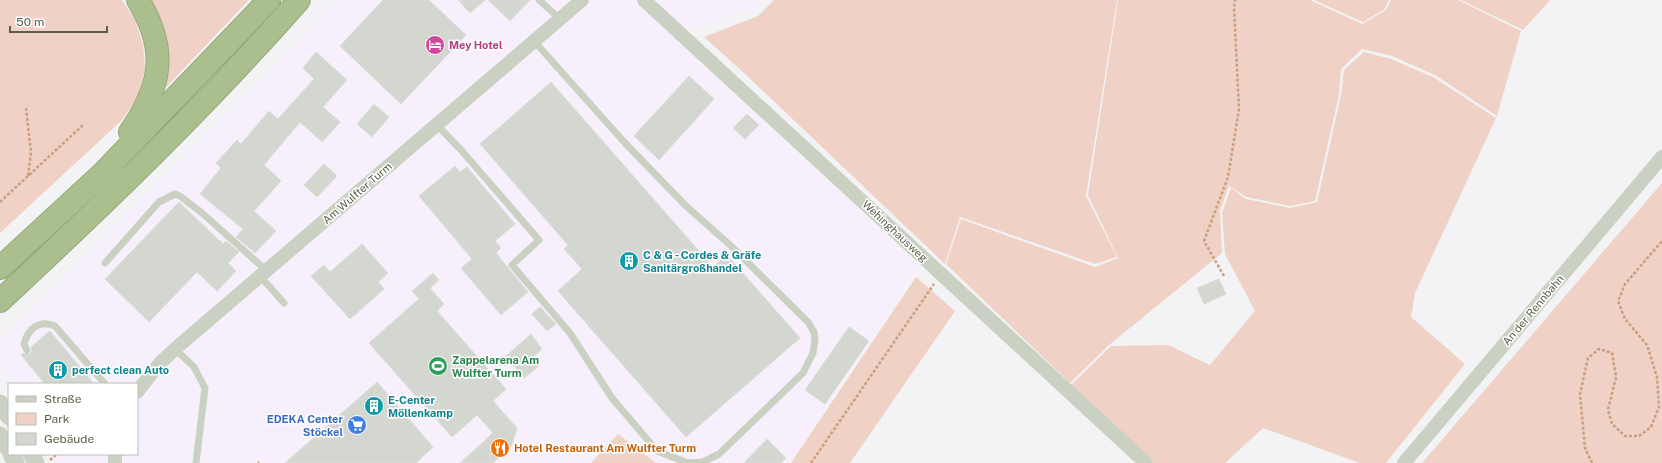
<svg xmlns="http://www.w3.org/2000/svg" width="1662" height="463" font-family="'Public Sans',sans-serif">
<rect width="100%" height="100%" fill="#f3f3f5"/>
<path fill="#f7f0fc" d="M336 0H762L756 7 672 36 920 266 794 458 789 463H658L618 432 589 463H57L53 454H137V384H11L0 366V341L248 95Z"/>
<path fill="#efd1c5" d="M0 0H122L136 21 143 45 145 68 139 95 122 120 0 233Z
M143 0H249L154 100Z
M774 0H1117L1086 196 1117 257 1095 264 960 217 945 264 744 73 704 37 758 16Z
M1118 0H1310L1362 24 1386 10 1391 0H1458L1521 31 1497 116 1435 75 1392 56 1362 49 1341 69 1339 95 1315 201 1290 206 1246 197 1229 186 1220 211 1222 253 1109 345 1070 383 946 264 961 219 1095 267 1118 258 1088 195Z
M1314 0H1389L1385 9 1363 22Z
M1461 0H1550L1523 30Z
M1364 52 1391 59 1433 77 1496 118 1415 293 1411 317 1465 364 1386 463H1360L1263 428 1225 463H1154L1071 385 1111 346 1168 345 1210 365 1255 311 1225 254 1222 213 1231 188 1246 199 1290 208 1317 202 1341 95 1344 70Z
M1662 183V463H1422Z
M916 277 955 311 850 463H791Z
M618 434 656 463H591Z"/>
<path fill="#d3d7cf" stroke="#daded7" d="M383 0H429L466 35 401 104 340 46Z
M458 0H485L470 13Z
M488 0H530L510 21Z
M316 52 347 80 323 107 340 122 322 142 300 122 264 165 281 181 254 211 276 231 255 253 236 237 243 229 200 194 221 168 216 163 237 140 241 144 269 111 278 119 314 79 303 68Z
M689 76 714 99 659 160 634 136Z
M551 82 713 267 727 255 800 338 686 437 558 291 582 269 564 249 568 245 480 144Z
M374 104 389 117 372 137 357 124Z
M747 114 759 125 745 139 733 128Z
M324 164 337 176 317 197 304 185Z
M455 166 460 172 467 167 515 224 495 241 501 248 496 253 528 292 501 315 461 268 472 259 419 196Z
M179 202 223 244 226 241 239 252 228 263 236 271 217 291 197 272 149 322 105 279Z
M362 244 388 273 378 282 384 289 350 319 311 276 324 265 330 272Z
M433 273 439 280 430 288 444 304 437 311 506 389 493 401 517 428 512 445 493 463H460L493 433 477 415 452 437 369 343 419 299 412 291Z
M1219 279 1226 294 1204 304 1197 288Z
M540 307 556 324 547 331 532 314Z
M849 327 869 341 825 404 805 390Z
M50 331 94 384H45L21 355 23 353 30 354 32 351 31 347Z
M531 334 542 349 533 357 540 365 524 378 506 356Z
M377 382 433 447 416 463H285Z
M767 439 786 458 781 463H744Z"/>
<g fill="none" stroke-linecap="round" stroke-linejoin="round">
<g stroke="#95aa79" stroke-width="24">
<path id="motorway" d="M130 132C162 86 168 49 138 0
M0 268 103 173 269 0
M0 301C104 204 206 106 299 0"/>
</g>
<path stroke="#cc9e7e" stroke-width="2.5" stroke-dasharray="3 2" stroke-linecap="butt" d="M26 108 31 152 28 176
M0 202 83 125
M1224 276 1204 241 1228 177 1239 109 1234 7 1235 0
M50 460 57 454
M258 462 259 463
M811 463 934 284
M1592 463 1585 448 1580 394 1588 358 1599 349 1612 353 1616 377 1608 410 1612 424 1625 436H1639L1651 427 1659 407 1657 377 1647 345 1625 319 1618 301 1625 284 1662 241"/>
<path stroke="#cbd1c2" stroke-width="7" d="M539 0 560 19
M437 125 462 151 539 240 512 265 570 333 612 398 657 451 688 463 703 462 719 454 803 373 813 353 815 340 814 332 808 322 730 245 685 205 625 143 534 41
M105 263 159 202 175 194 180 196 202 213 267 271
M260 276 284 303
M175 349 194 367 205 388 196 463
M27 350 24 344C28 329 39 319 55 326L105 384"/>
<path stroke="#cbd1c2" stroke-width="14" d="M644 0 1146 463
M137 392 160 363 175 349 582 0
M115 463V454
M1404 463 1662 157"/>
<path stroke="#cbd1c2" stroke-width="17" d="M0 403 9 417
M0 435 9 450
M11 454 16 463
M31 454 36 463"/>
<use href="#motorway" stroke="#aabe8e" stroke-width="22"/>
</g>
<defs>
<g id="hotel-disc" transform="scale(1)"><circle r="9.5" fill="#d1479c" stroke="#fff"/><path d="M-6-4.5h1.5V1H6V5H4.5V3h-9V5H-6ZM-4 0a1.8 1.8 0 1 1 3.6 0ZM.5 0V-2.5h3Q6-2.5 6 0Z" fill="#fff"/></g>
<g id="building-disc" transform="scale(1)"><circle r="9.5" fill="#0f9aa8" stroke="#fff"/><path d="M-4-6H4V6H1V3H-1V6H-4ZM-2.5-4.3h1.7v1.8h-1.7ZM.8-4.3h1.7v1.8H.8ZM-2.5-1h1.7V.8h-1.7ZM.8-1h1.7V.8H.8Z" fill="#fff"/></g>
<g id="stadium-disc" transform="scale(1)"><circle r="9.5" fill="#2e9e5b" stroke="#fff"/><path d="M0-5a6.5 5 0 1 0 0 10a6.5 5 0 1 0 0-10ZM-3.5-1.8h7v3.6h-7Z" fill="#fff"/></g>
<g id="supermarket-disc" transform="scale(1)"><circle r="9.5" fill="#3f7fe0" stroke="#fff"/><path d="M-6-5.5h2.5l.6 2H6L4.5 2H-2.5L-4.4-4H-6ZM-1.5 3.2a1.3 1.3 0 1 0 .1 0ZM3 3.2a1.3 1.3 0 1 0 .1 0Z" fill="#fff"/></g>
<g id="restaurant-disc" transform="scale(1)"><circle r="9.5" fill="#e8710a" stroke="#fff"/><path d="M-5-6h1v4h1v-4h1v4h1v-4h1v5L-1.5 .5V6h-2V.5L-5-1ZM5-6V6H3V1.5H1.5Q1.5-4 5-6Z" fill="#fff"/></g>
</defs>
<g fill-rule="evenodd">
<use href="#hotel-disc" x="435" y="45"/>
<use href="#building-disc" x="629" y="261"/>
<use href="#stadium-disc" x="438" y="366"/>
<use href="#building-disc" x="58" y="370"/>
<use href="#building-disc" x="374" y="406"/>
<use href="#supermarket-disc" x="357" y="425"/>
<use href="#restaurant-disc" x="500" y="448"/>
</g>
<g text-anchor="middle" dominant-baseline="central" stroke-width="3" stroke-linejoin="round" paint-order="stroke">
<g font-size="11" font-weight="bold" fill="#b23c85" stroke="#fff" text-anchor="start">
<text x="449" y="45">Mey Hotel</text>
</g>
<g font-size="11" fill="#58604b" stroke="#fff">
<text transform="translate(357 193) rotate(-41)">Am Wulfter Turm</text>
<text transform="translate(895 231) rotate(43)">Wehinghausweg</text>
<text transform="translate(1533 310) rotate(-50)">An der Rennbahn</text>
</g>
<g font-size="11" font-weight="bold" fill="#0d838f" stroke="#fff" text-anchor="start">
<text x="643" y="255">C &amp; G - Cordes &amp; Gräfe<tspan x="643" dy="13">Sanitärgroßhandel</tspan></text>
<text x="72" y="370">perfect clean Auto</text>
<text x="388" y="400">E-Center<tspan x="388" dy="13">Möllenkamp</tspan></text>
</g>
<g font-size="11" font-weight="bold" fill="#27864d" stroke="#fff" text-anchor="start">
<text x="452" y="360">Zappelarena Am<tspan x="452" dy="13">Wulfter Turm</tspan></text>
</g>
<g font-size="11" font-weight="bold" fill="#366cbe" stroke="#fff" text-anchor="end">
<text x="343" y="419">EDEKA Center<tspan x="343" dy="13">Stöckel</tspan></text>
</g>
<g font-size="11" font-weight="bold" fill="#c56008" stroke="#fff" text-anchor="start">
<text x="514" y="448">Hotel Restaurant Am Wulfter Turm</text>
</g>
</g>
<rect x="8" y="383" width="130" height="72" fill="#ffffff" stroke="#bcbfb7"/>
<rect x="16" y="396" width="20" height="6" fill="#cbd1c2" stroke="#bcbfb7"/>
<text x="44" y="403" font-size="12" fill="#58604b">Straße</text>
<rect x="16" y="413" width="20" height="12" fill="#efd1c5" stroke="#bcbfb7"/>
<text x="44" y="423" font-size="12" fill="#58604b">Park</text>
<rect x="16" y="433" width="20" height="12" fill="#d3d7cf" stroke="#bcbfb7"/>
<text x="44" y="443" font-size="12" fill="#58604b">Gebäude</text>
<path d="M10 26v6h97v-6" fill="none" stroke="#58604b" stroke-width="2"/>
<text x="16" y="26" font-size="12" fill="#58604b" stroke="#ffffff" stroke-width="3" paint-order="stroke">50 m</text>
</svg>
